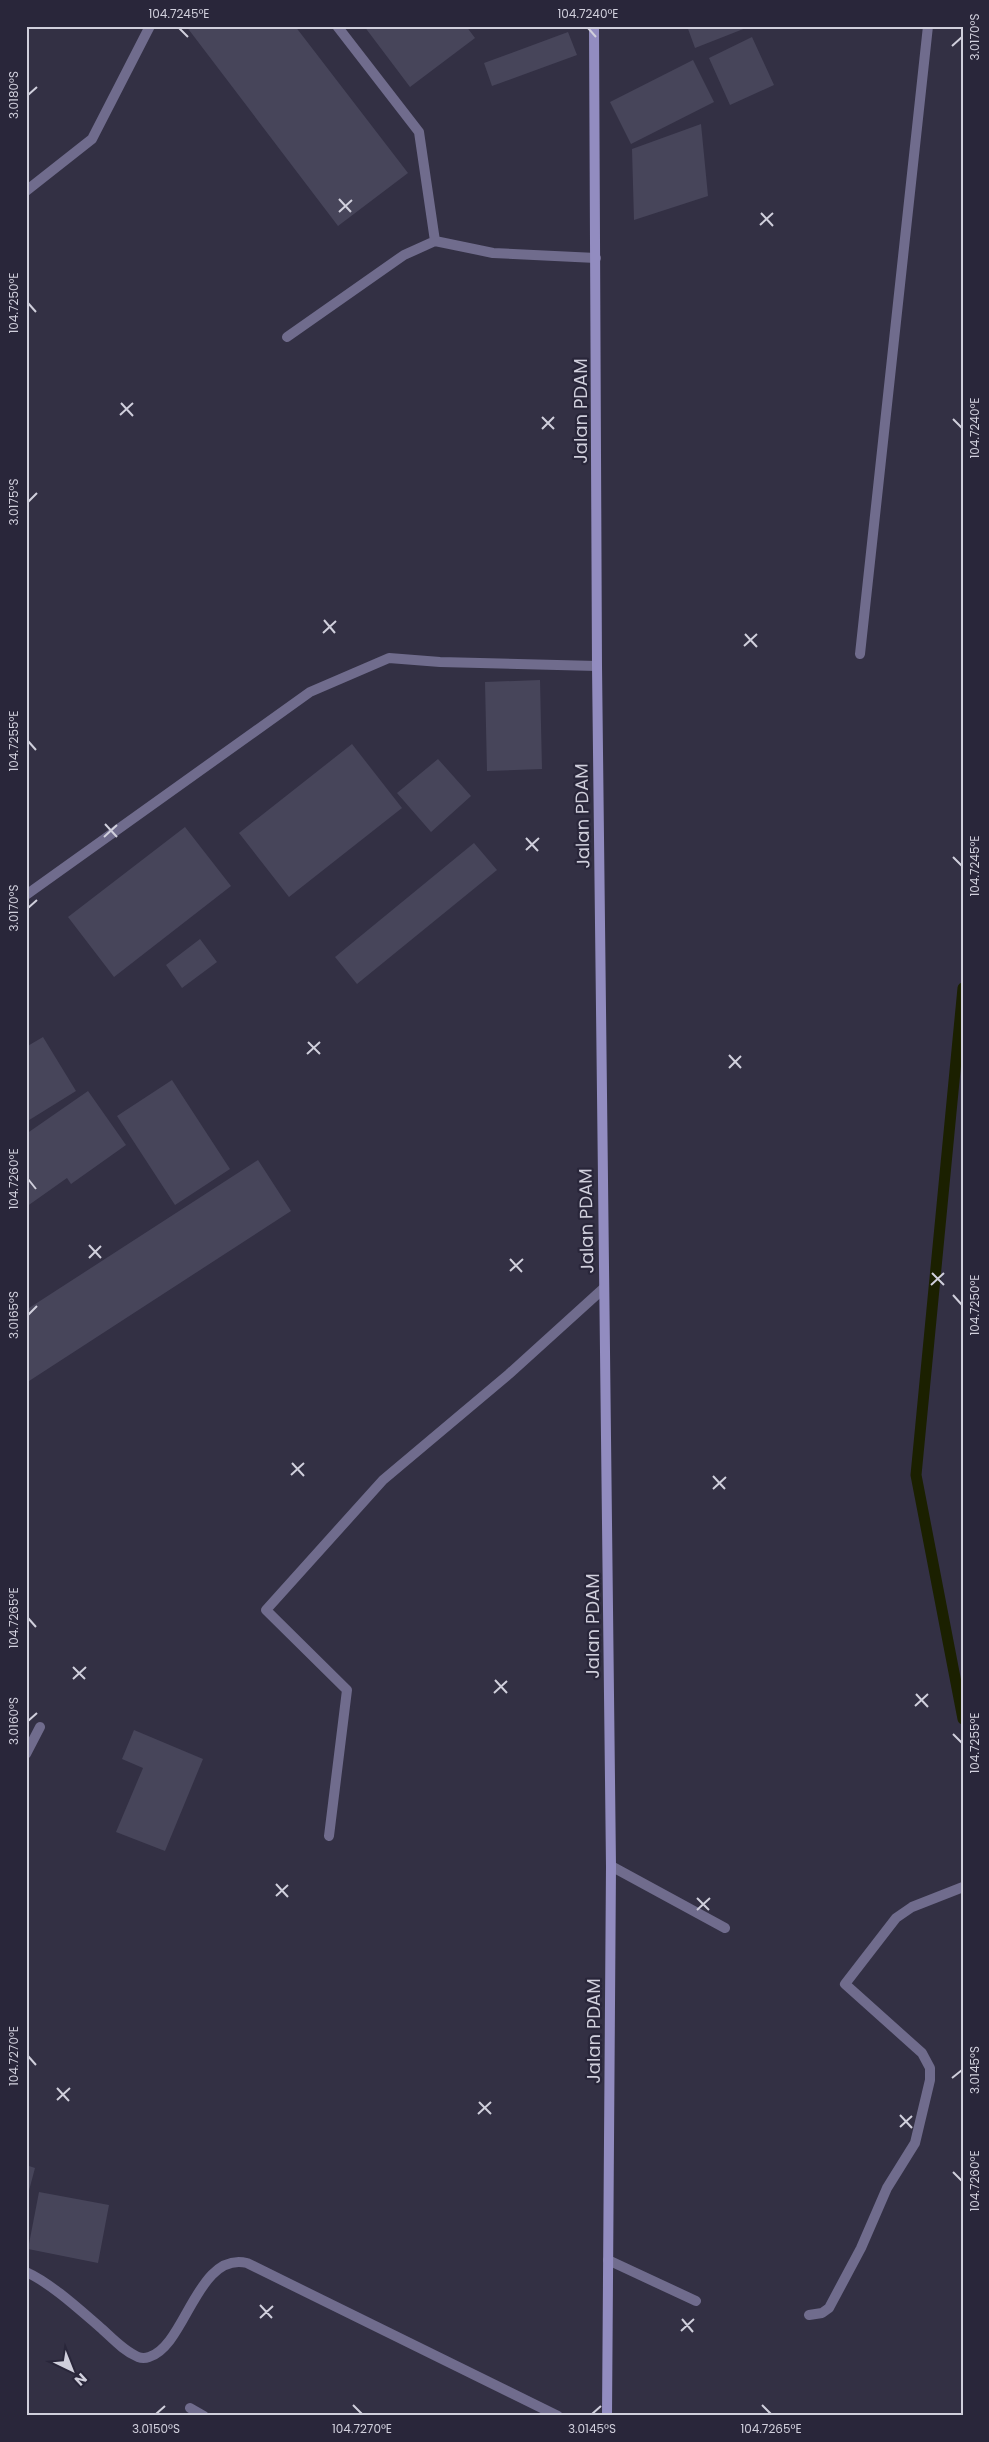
<svg xmlns="http://www.w3.org/2000/svg" width="989" height="2442" font-family="Poppins,sans-serif">
<rect width="100%" height="100%" fill="#333044"/>
<g fill="none" stroke-linecap="round" stroke-linejoin="round">
<path stroke="#1b2000" stroke-width="11" d="M963 988 916 1475 963 1719"/>
</g>
<path fill="#47455a" d="M186 26H295L408 173 338 226Z
M364 26H466L475 38 410 87Z
M687 26H751L695 48Z
M568 32 577 55 492 86 484 63Z
M752 37 774 85 730 105 709 58Z
M693 60 714 102 631 144 610 102Z
M701 124 708 196 634 220 632 149Z
M540 680 542 769 487 771 485 682Z
M352 744 402 808 289 897 239 833Z
M438 759 471 796 431 832 397 793Z
M185 827 231 886 114 977 68 917Z
M474 843 497 870 357 984 335 957Z
M200 939 217 962 182 988 166 965Z
M43 1037 76 1091 26 1122V1047Z
M172 1080 230 1169 175 1205 117 1116Z
M88 1091 126 1145 71 1184 67 1178 26 1207V1134Z
M258 1160 291 1211 26 1383V1310Z
M134 1730 203 1759 165 1851 116 1832 143 1768 122 1759Z
M26 2165 35 2168 27 2198H26Z
M39 2192 109 2205 98 2263 28 2249Z"/>
<g fill="none" stroke-linecap="round" stroke-linejoin="round">
<path stroke="#706c8d" stroke-width="10" d="M337 26 419 132 435 241 493 253 596 258
M26 191 92 139 150 26
M287 337 404 255 435 241
M26 895 310 692 389 658 440 662 597 666"/>
<path stroke="#706c8d" stroke-width="10" d="M860 654 928 26
M26 1754 40 1727
M329 1836 347 1690 266 1610 383 1480 509 1374 604 1288
M611 1866 725 1928
M608 2260 696 2301
M26 2272C51 2283 81 2311 102 2329 113 2339 124 2351 138 2357 141 2358 146 2358 149 2357 186 2346 197 2251 247 2263L558 2416
M809 2315 822 2313 829 2308 861 2248 887 2188 915 2143 930 2080V2068L922 2053 845 1984 896 1918 912 1907 963 1887
M190 2408 204 2416"/>
<path stroke="#928cc0" stroke-width="10" d="M594 26 597 666 611 1866 607 2416"/>
</g>
<path fill="none" stroke="#d0cfdc" stroke-width="2" d="M179 28 188 37M588 28 596 37M952 46 962 37M28 95 37 87M339 199 351 212M339 212 352 200M761 213 773 226M760 225 773 213M28 303 36 312M121 403 133 416M120 415 133 403M542 417 554 429M953 419 962 428M542 429 554 417M28 502 37 493M324 620 335 633M323 633 336 621M745 634 757 647M744 646 757 634M28 741 36 750M105 824 117 837M104 837 117 825M526 838 538 851M526 850 539 838M953 857 962 866M28 908 37 900M308 1042 320 1054M307 1054 320 1042M729 1055 741 1068M729 1068 741 1056M28 1179 36 1189M89 1245 101 1258M89 1258 101 1246M510 1259 522 1272M510 1271 523 1259M932 1273 944 1285M931 1285 944 1273M953 1295 962 1305M28 1315 37 1306M292 1463 304 1476M291 1475 304 1463M713 1476 725 1489M713 1489 726 1477M28 1618 36 1627M73 1667 85 1679M73 1679 86 1667M495 1680 507 1693M494 1693 507 1681M916 1694 928 1707M915 1706 928 1694M28 1721 37 1713M953 1734 962 1743M276 1884 288 1897M276 1896 288 1885M697 1898 709 1910M697 1910 710 1898M28 2056 36 2065M952 2078 962 2070M57 2088 69 2101M57 2100 70 2088M479 2102 491 2114M478 2114 491 2102M900 2115 912 2128M900 2127 912 2116M953 2172 962 2181M260 2305 272 2318M260 2318 273 2306M682 2319 693 2332M681 2331 694 2319M353 2405 362 2414M762 2405 771 2414M156 2414 165 2406M592 2414 601 2406"/>
<g text-anchor="middle" dominant-baseline="central" stroke-width="4.5" stroke-linejoin="round" paint-order="stroke">
<g font-size="18" fill="#d0cfdc" stroke="#29263a">
<text transform="translate(580 411) rotate(-90)">Jalan PDAM</text>
<text transform="translate(582 816) rotate(-91)">Jalan PDAM</text>
<text transform="translate(586 1221) rotate(-91)">Jalan PDAM</text>
<text transform="translate(592 1626) rotate(-90)">Jalan PDAM</text>
<text transform="translate(593 2031) rotate(-90)">Jalan PDAM</text>
</g>
</g>
<rect width="989" height="2442" fill="none" stroke="#29263a" stroke-width="55"/>
<g transform="translate(72 2370) rotate(137)" stroke="#29263a" stroke-width="4" paint-order="stroke">
<path d="M0-4L9 19L0 12L-9 19Z" fill="#d0cfdc"/>
<text y="-8" font-size="14" font-weight="bold" text-anchor="middle" fill="#d0cfdc">N</text>
</g>
<rect x="28" y="28" width="934" height="2386" fill="none" stroke="#d0cfdc" stroke-width="2"/>
<g font-size="12" text-anchor="middle" fill="#d0cfdc">
<text x="179" y="18">104.7245°E</text>
<text x="588" y="18">104.7240°E</text>
<text transform="translate(975 37) rotate(-90)" y="4">3.0170°S</text>
<text transform="translate(14 95) rotate(-90)" y="4">3.0180°S</text>
<text transform="translate(14 303) rotate(-90)" y="4">104.7250°E</text>
<text transform="translate(975 428) rotate(-90)" y="4">104.7240°E</text>
<text transform="translate(14 502) rotate(-90)" y="4">3.0175°S</text>
<text transform="translate(14 741) rotate(-90)" y="4">104.7255°E</text>
<text transform="translate(975 866) rotate(-90)" y="4">104.7245°E</text>
<text transform="translate(14 908) rotate(-90)" y="4">3.0170°S</text>
<text transform="translate(14 1179) rotate(-90)" y="4">104.7260°E</text>
<text transform="translate(975 1305) rotate(-90)" y="4">104.7250°E</text>
<text transform="translate(14 1315) rotate(-90)" y="4">3.0165°S</text>
<text transform="translate(14 1618) rotate(-90)" y="4">104.7265°E</text>
<text transform="translate(14 1721) rotate(-90)" y="4">3.0160°S</text>
<text transform="translate(975 1743) rotate(-90)" y="4">104.7255°E</text>
<text transform="translate(14 2056) rotate(-90)" y="4">104.7270°E</text>
<text transform="translate(975 2070) rotate(-90)" y="4">3.0145°S</text>
<text transform="translate(975 2181) rotate(-90)" y="4">104.7260°E</text>
<text x="156" y="2433">3.0150°S</text>
<text x="362" y="2433">104.7270°E</text>
<text x="592" y="2433">3.0145°S</text>
<text x="771" y="2433">104.7265°E</text>
</g>
</svg>
